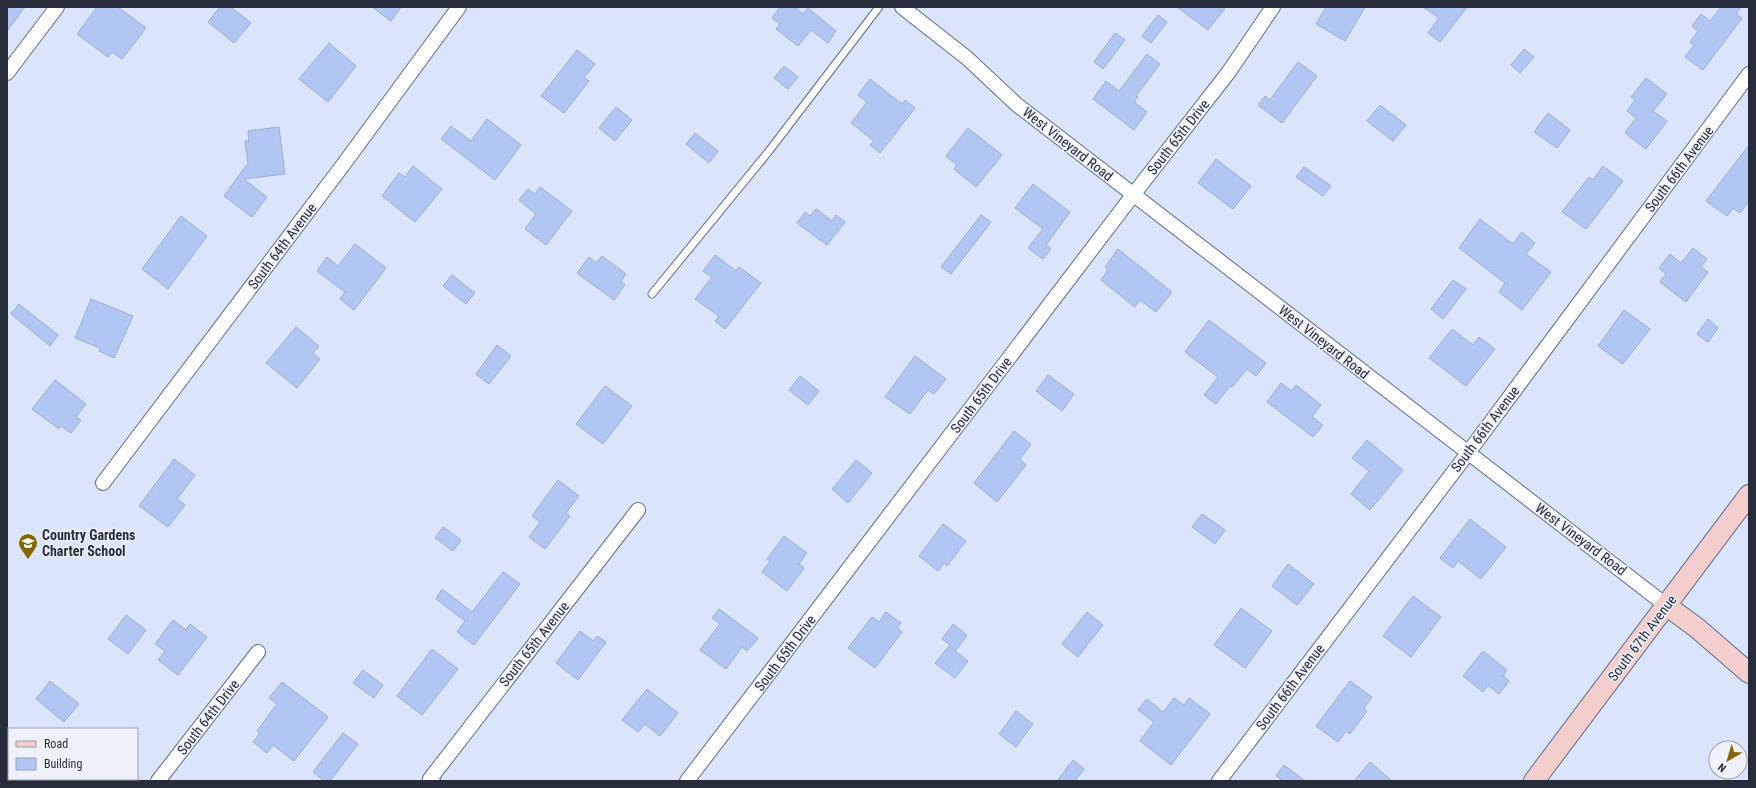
<svg xmlns="http://www.w3.org/2000/svg" width="1756" height="788" font-family="'Roboto Condensed',sans-serif">
<rect width="100%" height="100%" fill="#dae4fb"/>
<path fill="#b1c6f3" stroke="#9daed1" d="M7 7H25L7 31Z
M97 7H118L146 28 122 59 112 52 108 57 77 34Z
M220 7H231L251 23 234 43 208 22Z
M372 7H401L391 21Z
M780 7H795L803 14 808 8 836 31 828 43 811 30 798 46 776 29 780 24 772 18Z
M1177 7H1226L1208 30Z
M1326 7H1365L1345 41 1316 24Z
M1423 7H1467L1440 42 1428 33 1439 18Z
M1721 7H1741L1736 14 1742 18 1703 70 1685 57 1694 45 1690 42 1698 31 1692 26 1701 14 1710 21Z
M1158 15 1167 22 1151 43 1142 36Z
M1115 33 1125 40 1103 69 1094 62Z
M329 43 356 66 328 102 299 79Z
M1524 49 1534 57 1520 73 1511 65Z
M577 50 595 64 584 78 589 81 564 113 541 96Z
M1147 54 1160 64 1136 96 1138 97 1134 102 1147 112 1134 130 1093 99 1106 81 1119 91Z
M1298 62 1317 76 1282 123 1258 105 1265 96 1270 100Z
M784 66 798 77 788 89 774 78Z
M1646 78 1667 94 1653 111 1667 121 1646 149 1625 133 1636 118 1627 111 1635 100 1631 97Z
M870 79 902 104 905 100 915 108 880 153 870 145 874 141 851 123 867 102 858 95Z
M1380 105 1406 125 1393 141 1367 121Z
M616 107 632 120 615 141 599 128Z
M1548 113 1570 130 1557 148 1534 132Z
M487 119 521 145 495 180 441 139 451 126 471 141Z
M279 127 285 174 244 179 267 197 252 217 224 196 248 163 245 141H249L248 131Z
M968 128 1002 155 976 187 954 169 957 165 946 156Z
M695 133 718 151 709 163 686 144Z
M1749 145V201L1740 213 1733 208 1727 216 1706 201Z
M1216 159 1251 186 1233 209 1198 183Z
M413 166 442 189 415 222 382 196 399 173 405 177Z
M1603 166 1623 181 1586 229 1562 212 1589 177 1593 180Z
M1304 167 1331 186 1323 196 1296 177Z
M1033 184 1070 212 1046 245 1051 249 1043 259 1028 248 1043 229 1015 208Z
M540 187 572 211 546 245 525 229 536 214 519 200 528 189 535 194Z
M816 209 832 221 836 215 845 222 827 245 797 223 805 212 810 216Z
M981 215 991 222 951 274 941 267Z
M181 216 207 236 168 289 142 269Z
M1480 219 1513 244 1522 232 1535 243 1526 254 1551 272 1522 310 1499 292 1505 283 1459 248Z
M355 244 386 268 354 310 340 299 345 292 317 271 327 257 338 266Z
M1693 248 1707 259 1701 267 1708 272 1686 302 1660 282 1666 274 1659 268 1670 254 1681 263Z
M1118 249 1172 292 1156 312 1140 300 1135 307 1101 280 1108 270 1105 267Z
M715 255 736 271 739 267 761 283 725 329 715 321 719 316 695 299 712 277 703 271Z
M602 256 626 274 621 281 625 285 614 300 577 273 589 257 596 263Z
M452 275 475 293 466 304 443 286Z
M1453 280 1466 289 1443 319 1431 309Z
M91 299 133 316 114 358 99 351 100 348 75 338Z
M19 304 58 335 50 346 11 314Z
M1624 310 1650 329 1623 364 1598 346Z
M1708 319 1718 328 1708 342 1697 334Z
M1209 320 1266 363 1256 376 1247 369 1232 387 1230 386 1216 404 1204 395 1218 377 1185 352Z
M296 327 319 346 313 353 320 359 297 388 266 363Z
M1452 329 1473 345 1479 337 1495 349 1466 386 1429 358Z
M497 345 511 356 489 384 476 374Z
M915 356 946 379 934 394 928 390 910 414 885 397Z
M1048 375 1074 394 1062 411 1036 391Z
M800 376 819 391 808 405 789 390Z
M55 380 86 404 76 417 81 420 71 433 61 426 59 429 32 409Z
M1281 383 1292 391 1296 385 1321 405 1312 417 1323 425 1313 437 1267 402Z
M605 386 632 406 603 444 576 424Z
M1014 431 1031 444 1020 459 1026 465 997 502 974 483Z
M1367 440 1403 470 1370 510 1351 494 1369 471 1352 458Z
M174 459 195 475 177 499 185 505 168 527 139 506Z
M856 460 872 473 848 503 832 489Z
M558 480 579 496 566 513 570 516 545 549 529 537 540 522 532 516Z
M1202 514 1225 530 1215 544 1192 527Z
M1470 519 1506 547 1481 579 1458 561 1453 568 1440 558Z
M943 524 966 541 947 566 944 563 938 571 919 556Z
M443 527 461 540 453 551 435 538Z
M784 536 807 553 799 564 804 568 787 591 762 572 770 561 767 559Z
M1288 564 1314 584 1297 605 1272 586Z
M503 572 520 584 474 645 457 632 465 621 436 599 442 589 472 612Z
M1413 596 1441 617 1411 657 1383 636Z
M1241 608 1272 631 1245 668 1214 645Z
M719 609 758 638 747 651 742 647 726 669 700 650 720 624 712 618Z
M886 612 901 623 897 628 902 632 875 668 848 648 872 617 879 622Z
M1087 612 1103 625 1078 657 1062 644Z
M126 615 146 630 128 654 108 639Z
M173 620 186 630 190 624 207 637 178 675 158 660 165 651 155 644Z
M953 624 967 635 956 650 942 639Z
M580 631 593 641 597 636 606 642 578 680 556 663Z
M949 646 968 661 955 678 935 663Z
M432 649 458 669 422 715 397 696Z
M1483 651 1507 670 1503 676 1509 681 1499 694 1488 685 1483 692 1463 676Z
M363 670 383 685 374 698 353 683Z
M50 681 79 704 64 722 36 699Z
M1350 681 1372 697 1364 708 1367 711 1350 734 1346 731 1338 742 1316 726Z
M282 682 328 717 294 761 273 745 267 753 253 742 260 733 257 731 277 704 269 698Z
M647 689 678 713 660 736 645 724 638 732 622 720Z
M1174 698 1184 705 1189 698 1210 714 1171 765 1140 741 1154 722 1138 710 1147 699 1163 712Z
M1016 711 1033 724 1016 747 999 734Z
M343 733 358 744 330 781H324L313 772Z
M1073 760 1084 769 1075 781H1057Z
M1370 762 1392 781H1354Z
M1284 765 1305 781H1283L1276 776Z"/>
<g fill="none" stroke-linecap="round" stroke-linejoin="round">
<g stroke="#5d6c8d" stroke-width="9">
<path id="lane" d="M652 294 769 151 879 7"/>
</g>
<g stroke="#5d6c8d" stroke-width="16">
<path id="street" d="M902 7 967 58 1016 104 1667 606
M7 73 57 7
M103 483 343 165 459 7
M158 781 258 652
M433 781 430 779 638 510
M687 781 1133 195 1228 73 1273 7
M1219 781 1468 453 1749 74"/>
</g>
<g stroke="#5d6c8d" stroke-width="22">
<path id="secondary" d="M1667 606 1697 628 1749 673
M1534 781 1749 495"/>
</g>
<use href="#lane" stroke="#fff" stroke-width="7"/>
<use href="#street" stroke="#fff" stroke-width="14"/>
<use href="#secondary" stroke="#f4cecc" stroke-width="20"/>
</g>
<defs>
<g id="school-pin" transform="scale(1)"><path d="M0 17L-7.5 6A9.5 9.5 0 1 1 7.5 6Z" fill="#876500" stroke="#eef1f9"/><path d="M0-5L7-2L0 1L-7-2ZM-4 1L0 2.5L4 1V4Q0 6-4 4Z" fill="#fff"/></g>
</defs>
<g fill-rule="evenodd">
<use href="#school-pin" x="28" y="543"/>
</g>
<g text-anchor="middle" dominant-baseline="central" stroke-width="3" stroke-linejoin="round" paint-order="stroke">
<g font-size="14" fill="#262c3a" stroke="#eef1f9">
<text transform="translate(1178 137) rotate(-52)">South 65th Drive</text>
<text transform="translate(1068 144) rotate(38)">West Vineyard Road</text>
<text transform="translate(1679 169) rotate(-53)">South 66th Avenue</text>
<text transform="translate(282 246) rotate(-53)">South 64th Avenue</text>
<text transform="translate(1324 342) rotate(38)">West Vineyard Road</text>
<text transform="translate(981 395) rotate(-53)">South 65th Drive</text>
<text transform="translate(1485 429) rotate(-53)">South 66th Avenue</text>
<text transform="translate(1581 539) rotate(37)">West Vineyard Road</text>
<text transform="translate(1642 638) rotate(-53)">South 67th Avenue</text>
<text transform="translate(534 644) rotate(-52)">South 65th Avenue</text>
<text transform="translate(785 653) rotate(-53)">South 65th Drive</text>
<text transform="translate(1290 687) rotate(-53)">South 66th Avenue</text>
<text transform="translate(208 717) rotate(-52)">South 64th Drive</text>
</g>
<g font-size="14" font-weight="bold" fill="#262c3a" stroke="#eef1f9" text-anchor="start">
<text x="42" y="535">Country Gardens<tspan x="42" dy="16">Charter School</tspan></text>
</g>
</g>
<rect width="1756" height="788" fill="none" stroke="#262c3a" stroke-width="16"/>
<rect x="8" y="728" width="130" height="52" fill="#eef1f9" stroke="#9ea2ad"/>
<rect x="16" y="741" width="20" height="6" fill="#f4cecc" stroke="#9ea2ad"/>
<text x="44" y="748" font-size="12" fill="#262c3a">Road</text>
<rect x="16" y="758" width="20" height="12" fill="#b1c6f3" stroke="#9ea2ad"/>
<text x="44" y="768" font-size="12" fill="#262c3a">Building</text>
<g transform="translate(1728 760) rotate(218)"><circle r="19" fill="#eef1f9" stroke="#9ea2ad"/>
<path d="M0-3L7 15L0 10L-7 15Z" fill="#876500"/>
<text y="-6" font-size="11" font-weight="bold" text-anchor="middle" fill="#262c3a">N</text>
</g>
</svg>
